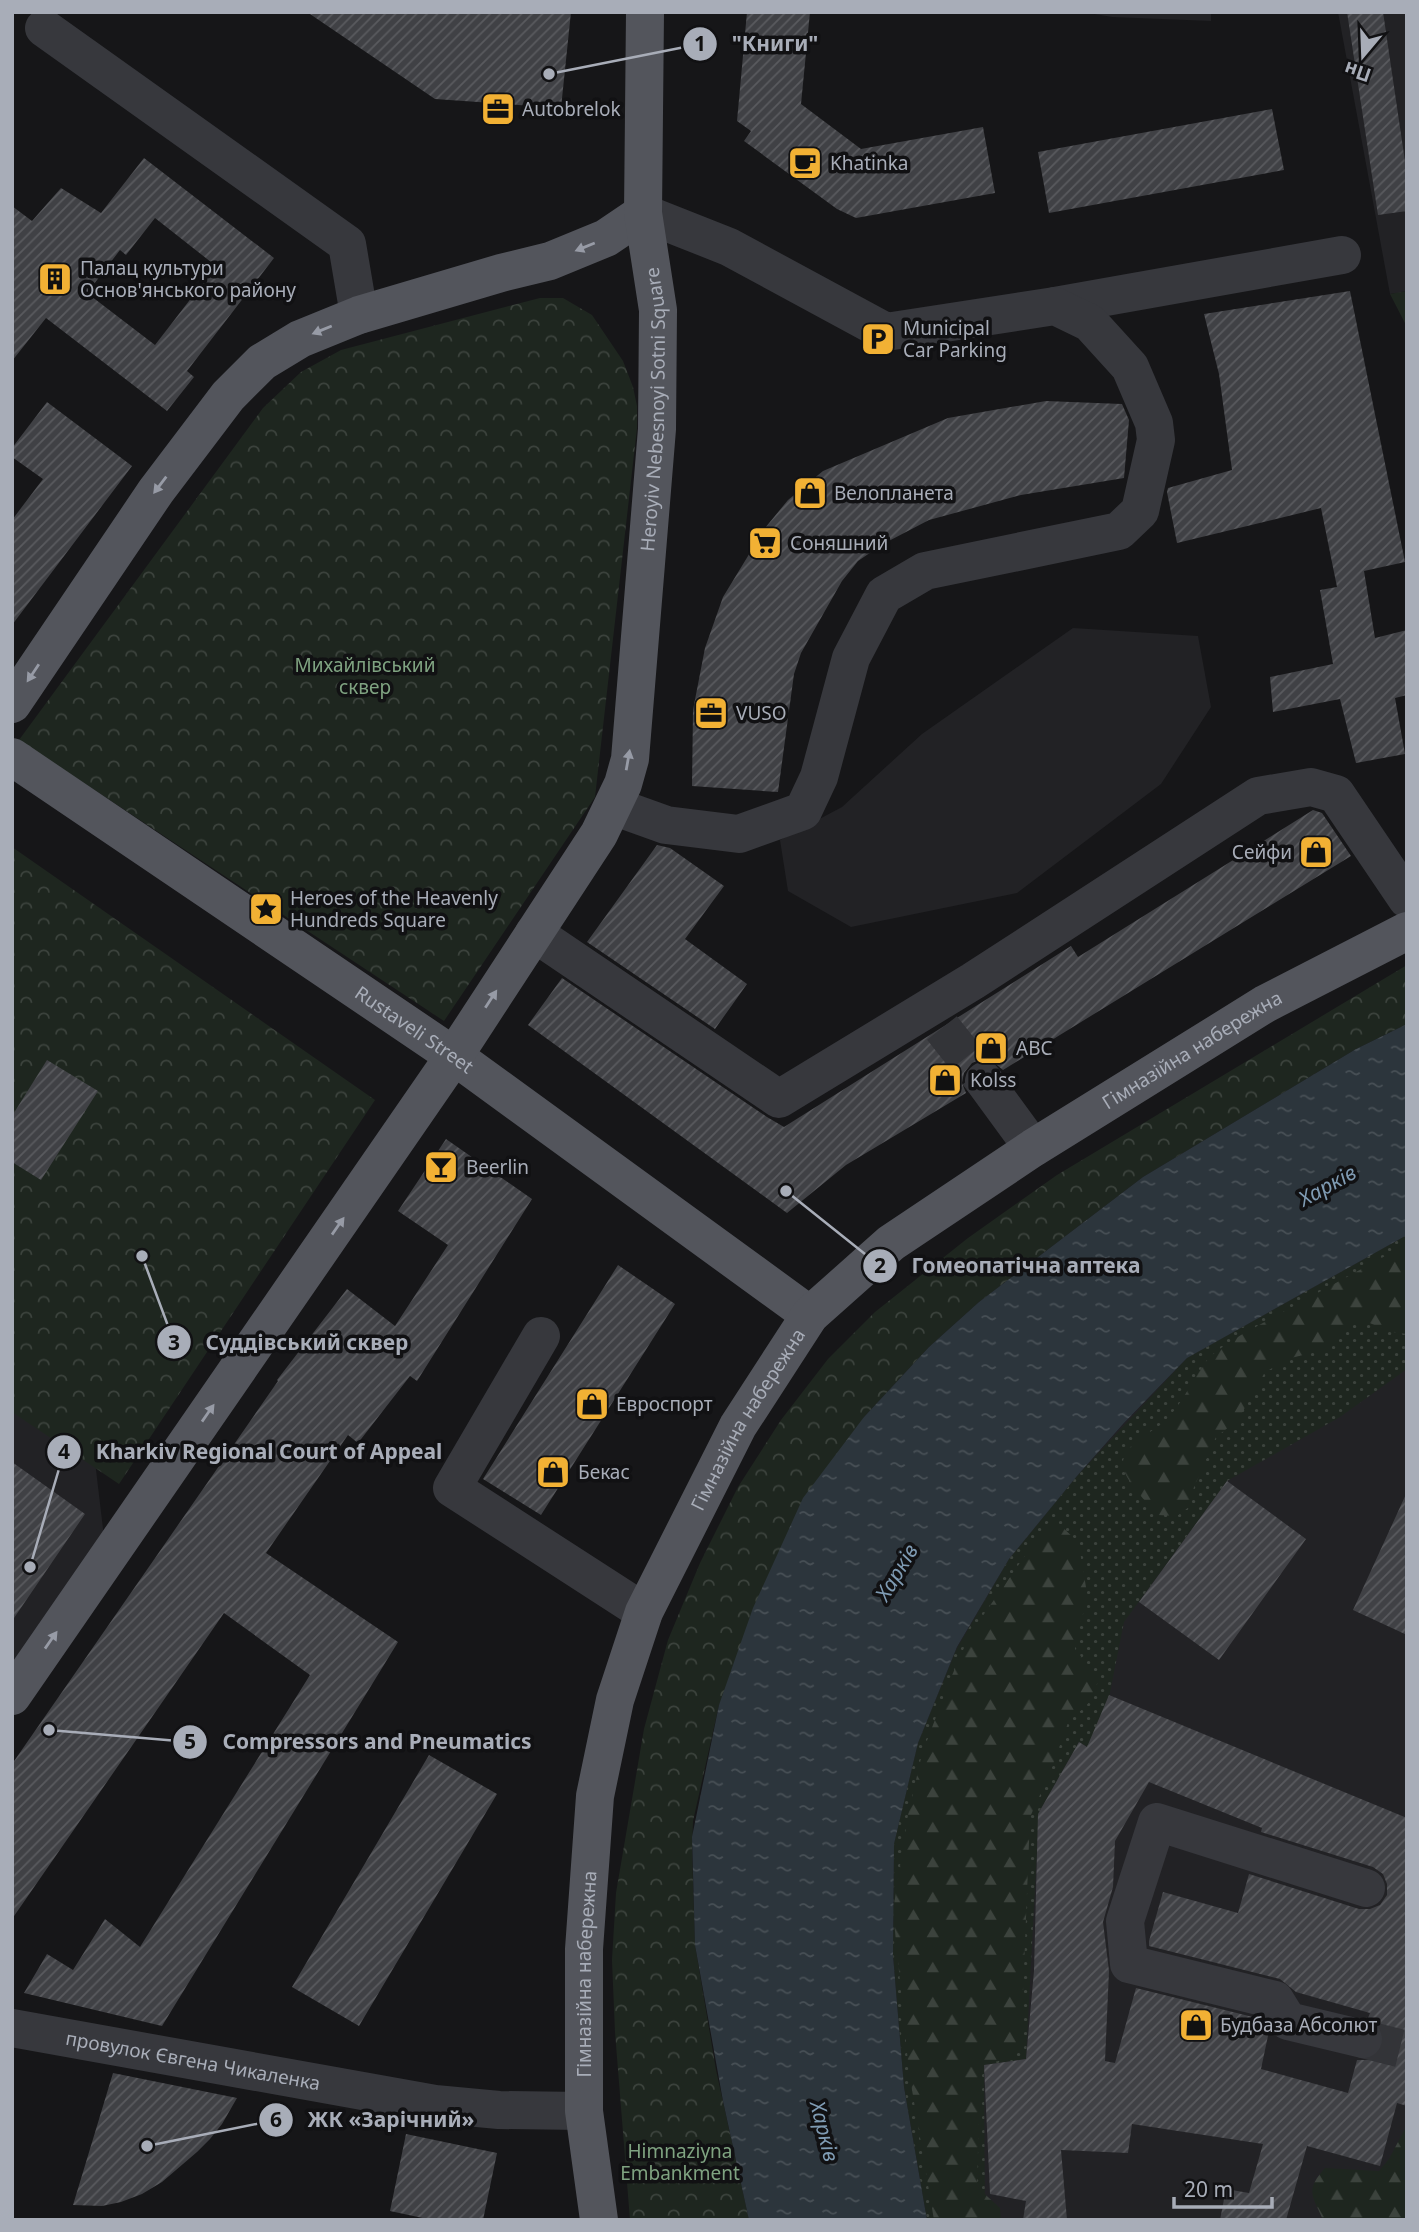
<svg xmlns="http://www.w3.org/2000/svg" width="1419" height="2232" font-family="'Noto Sans',sans-serif">
<defs>
<pattern id="grass-dots" width="8" height="8" patternUnits="userSpaceOnUse" patternTransform="scale(1.75)"><rect width="8" height="8" fill="#1e261f"/><path d="M2 2h.1M6 6h.1" fill="none" stroke="#3c433d" stroke-width="1.8" stroke-linecap="round"/></pattern>
<pattern id="forest-firs" width="22" height="20" patternUnits="userSpaceOnUse" patternTransform="scale(1.75)"><rect width="22" height="20" fill="#1e261f"/><path d="M5 1l3.5 6h-7zM16 11l3.5 6h-7z" fill="#3c433d"/></pattern>
<pattern id="park-crowns" width="20" height="18" patternUnits="userSpaceOnUse" patternTransform="scale(1.75)"><rect width="20" height="18" fill="#1e261f"/><path d="M2 6a3 3 0 1 1 6 0M12 15a3 3 0 1 1 6 0" fill="none" stroke="#3c433d"/></pattern>
<pattern id="water-ripples" width="26" height="14" patternUnits="userSpaceOnUse" patternTransform="scale(1.75)"><rect width="26" height="14" fill="#2c353c"/><path d="M2 4q2-2 4 0t4 0M15 11q2-2 4 0t4 0" fill="none" stroke="#485056"/></pattern>
<pattern id="building-hatch" width="6" height="6" patternUnits="userSpaceOnUse" patternTransform="scale(1.75)"><rect width="6" height="6" fill="#404145"/><path d="M-1 1l2-2M0 6l6-6M5 7l2-2" fill="none" stroke="#595a5e"/></pattern>
</defs>
<rect width="100%" height="100%" fill="#161618"/>
<path fill="#222225" d="M1083 12H1211V21L1112 17Z
M1338 12H1407V291L1390 294Z
M1073 628 1198 636 1211 707 1161 784 1017 893 851 927 788 891 780 840 842 807 922 734Z
M1407 1235V2220H927L918 1743 957 1647 1009 1559 1077 1476 1124 1423 1187 1358Z
M12 1379 92 1436 104 1537 12 1669Z"/>
<path fill="url(#grass-dots)" d="M1407 1235V1369L1340 1417 1227 1481 1124 1622 1098 1753 1079 1742 1039 1812 1026 2059 984 2065 985 2220H927L904 2087 893 1955 894 1843 918 1743 956 1650 1009 1559 1077 1476 1187 1358Z"/>
<path fill="url(#forest-firs)" d="M1407 291V327L1390 294Z
M1407 1244V1334L1391 1332 1365 1321 1350 1326 1323 1350 1291 1358 1265 1372 1238 1420 1216 1437 1194 1487 1189 1507 1177 1516 1158 1515C1148 1503 1120 1477 1123 1461 1127 1441 1153 1433 1166 1420 1181 1405 1191 1383 1203 1366 1211 1352 1228 1344 1241 1335Z
M1048 1523 1061 1526 1076 1540 1080 1552 1088 1599 1079 1626 1075 1649 1099 1678C1092 1699 1090 1707 1070 1717L1050 1773 1030 1817 1021 2044 1002 2060 984 2065 980 2076 977 2187 1000 2208 1001 2220H934L909 2072 893 1911 908 1815 922 1754 950 1680 970 1634Z
M1407 2125V2220H1323C1312 2194 1305 2191 1325 2168L1379 2171 1389 2159Z"/>
<path fill="url(#park-crowns)" d="M540 298H563L592 315 623 361 633 387 637 406V428L595 797 444 1021 19 740 263 408 301 372 341 350Z
M12 847 375 1100 119 1484 12 1412Z
M1407 965V1024L1356 1049 1143 1177 979 1302 929 1347 864 1417 719 1705 693 1821 692 1850 695 1945 716 2070 749 2220H630L615 2032 612 1960 616 1893 644 1729 668 1640 700 1563 738 1487 781 1420 828 1359 875 1312 968 1238 1057 1175Z"/>
<path fill="url(#water-ripples)" d="M1407 1024V1235L1187 1358 1124 1423 1077 1476 1009 1559 957 1647 918 1743 894 1844 893 1955 904 2087 927 2220H749L723 2101 695 1945 692 1837 719 1705 753 1608 803 1498 864 1417 929 1347 979 1302 1143 1177 1356 1049Z"/>
<path fill="url(#building-hatch)" fill-rule="evenodd" d="M307 12H571L561 108 435 99Z
M747 12H810L801 104 861 149 983 127 995 193 856 218 837 209 744 141 751 131 737 121Z
M1347 12H1383L1407 175V211L1378 215Z
M1272 109 1284 170 1049 213 1038 152Z
M144 158 274 258 187 371 194 377 167 411 46 318 12 361V206L32 221 61 188 101 213ZM155 218 216 266 155 345 87 293 120 250 126 255Z
M1350 291 1405 562 1364 571 1375 638 1407 630V695L1395 698 1405 754 1356 763 1340 699 1273 712 1270 677 1333 664 1320 590 1337 587 1321 508 1177 543 1167 492 1168 488 1232 470 1219 374 1204 314Z
M1046 401 1122 404 1129 420 1124 478 1021 495 929 520 883 544 858 561 842 581 801 653 794 674 778 792 692 786 693 710 705 648 723 597 765 528 788 500 823 471 948 418Z
M47 402 132 466 12 625V520L43 479 12 457V448Z
M1313 810 1322 813 1351 856 1003 1070 992 1061 981 1059 972 1063 964 1073 962 1083 966 1093 846 1165 787 1213 528 1025 562 978 767 1117 784 1127 1071 946 1078 957Z
M657 845 670 848 724 886 685 939 747 984 715 1029 587 942Z
M47 1060 98 1091 41 1180 12 1162V1116Z
M446 1139 532 1199 417 1381 410 1376 358 1443 348 1435 266 1553 398 1642 162 2026 24 1993 47 1954 73 1970 105 1919 140 1947 310 1675 224 1613 12 1919V1764L278 1381 277 1380 347 1289 395 1326 448 1245 398 1211Z
M618 1265 675 1304 541 1515 483 1479Z
M12 1462 85 1514 12 1621Z
M1227 1481 1306 1539 1219 1660 1139 1602Z
M1407 1492V1635L1353 1610Z
M1109 1695 1407 1818V2106L1397 2103 1380 2166 1307 2146 1286 2220H1220L1226 2189 1249 2193 1263 2144 1132 2124 1128 2153 1061 2150 1067 2220H1023L1026 2201 990 2194 984 2065 1026 2059 1034 1971 1038 1814 1079 1742 1087 1747ZM1149 1782 1262 1828 1261 1832 1373 1867 1383 1874 1387 1884V1895L1380 1905 1370 1909H1359L1249 1874 1238 1913 1163 1892 1149 1941V1946L1280 1979 1296 1992 1370 2013 1368 2018 1377 2023 1384 2032V2045L1379 2054 1370 2060H1357L1348 2093 1261 2069 1269 2031 1261 2019 1136 1988 1115 2063 1105 2061 1109 1971 1103 1922 1113 1887 1115 1841Z
M429 1755 497 1794 359 2026 292 1987Z
M113 2073 237 2098 222 2124 210 2139 197 2152 162 2182 142 2194 121 2202 102 2206 73 2205Z
M406 2134 497 2153 483 2220H432L390 2211Z"/>
<g fill="none" stroke-linecap="round" stroke-linejoin="round">
<path stroke="#333438" stroke-width="38" stroke-dasharray="38 19" stroke-linecap="butt" d="M942 1028 984 1081
M1363 2039 1407 2050"/>
<g stroke="#37383d" stroke-width="38">
<path d="M44 28 347 244 359 315"/>
<path d="M1055 306 1342 255"/>
<path d="M613 806 666 825 739 834 803 811 819 777 851 658 884 595 925 571 1119 531 1140 511 1156 440 1154 423 1130 367 1090 323 1055 306 886 332 729 247 643 213"/>
<path d="M534 933 779 1099 973 981 1258 796 1311 787 1336 794 1407 899"/>
<path d="M984 1081 1033 1148"/>
<path d="M541 1336 452 1488 644 1612"/>
<path id="s1" d="M12 2028 435 2104 499 2110 584 2111"/>
<path d="M1363 2039 1288 2021 1275 2000 1129 1964 1125 1921 1157 1822 1366 1888"/>
</g>
<g stroke="#53555c" stroke-width="38">
<path d="M12 704 156 491 228 396 262 362 300 339 359 315 501 273 550 261 606 238 643 213"/>
<path id="s2" d="M12 757 454 1056 810 1315"/>
<path id="s3" d="M12 1696 454 1056 599 834 623 784 630 759 657 429 658 310 643 213 645 12"/>
<path id="s4" d="M599 2220 584 2111V1949L595 1796 615 1700 644 1612 738 1426 810 1315 891 1243 1033 1148 1265 1004 1407 931"/>
</g>
</g>
<defs><path id="oneway-solid" d="M-6-.8H1V-3.2L6.5 0L1 3.2V.8H-6Z" transform="scale(1.75)"/></defs>
<g fill="#979ba6">
<use href="#oneway-solid" transform="translate(585 247) rotate(158)"/>
<use href="#oneway-solid" transform="translate(322 330) rotate(158)"/>
<use href="#oneway-solid" transform="translate(160 485) rotate(127)"/>
<use href="#oneway-solid" transform="translate(33 673) rotate(124)"/>
<use href="#oneway-solid" transform="translate(628 760) rotate(-80)"/>
<use href="#oneway-solid" transform="translate(491 999) rotate(-57)"/>
<use href="#oneway-solid" transform="translate(338 1226) rotate(-55)"/>
<use href="#oneway-solid" transform="translate(208 1413) rotate(-55)"/>
<use href="#oneway-solid" transform="translate(51 1640) rotate(-55)"/>
</g>
<defs>
<g id="office-square" transform="scale(1.75)"><rect x="-9" y="-9" width="18" height="18" rx="4" fill="#f2b134" stroke="#111113"/><path d="M-6-3h4V-5.5h4V-3h4V5H-6ZM-1-4.5V-3h2v-1.5ZM-6 0V1H6V0Z" fill="#111"/></g>
<g id="cafe-square" transform="scale(1.75)"><rect x="-9" y="-9" width="18" height="18" rx="4" fill="#f2b134" stroke="#111113"/><path d="M-5.5-4.5H6V0H3Q3 3.5 0 3.5H-2.5Q-5.5 3.5-5.5 0ZM3-3.2v2h1.7v-2ZM-6 4.5H4V6H-6Z" fill="#111"/></g>
<g id="building-square" transform="scale(1.75)"><rect x="-9" y="-9" width="18" height="18" rx="4" fill="#f2b134" stroke="#111113"/><path d="M-4-6H4V6H1V3H-1V6H-4ZM-2.5-4.3h1.7v1.8h-1.7ZM.8-4.3h1.7v1.8H.8ZM-2.5-1h1.7V.8h-1.7ZM.8-1h1.7V.8H.8Z" fill="#111"/></g>
<g id="parking-square" transform="scale(1.75)"><rect x="-9" y="-9" width="18" height="18" rx="4" fill="#f2b134" stroke="#111113"/><path d="M-3.5-5.5H1a3.5 3.5 0 0 1 0 7H-1V5.5H-3.5ZM-1-3.4V-.6H.8a1.4 1.4 0 0 0 0-2.8Z" fill="#111"/></g>
<g id="shop-square" transform="scale(1.75)"><rect x="-9" y="-9" width="18" height="18" rx="4" fill="#f2b134" stroke="#111113"/><path d="M-5-2.5h2.3a2.7 3.5 0 0 1 5.4 0H5L5.5 6h-11ZM-1.5-2.5h3a1.5 2.3 0 0 0-3 0Z" fill="#111"/></g>
<g id="supermarket-square" transform="scale(1.75)"><rect x="-9" y="-9" width="18" height="18" rx="4" fill="#f2b134" stroke="#111113"/><path d="M-6-5.5h2.5l.6 2H6L4.5 2H-2.5L-4.4-4H-6ZM-1.5 3.2a1.3 1.3 0 1 0 .1 0ZM3 3.2a1.3 1.3 0 1 0 .1 0Z" fill="#111"/></g>
<g id="sight-square" transform="scale(1.75)"><rect x="-9" y="-9" width="18" height="18" rx="4" fill="#f2b134" stroke="#111113"/><path d="M0-6L1.8-2.2L6-1.7L2.9 1.2L3.7 5.4L0 3.3L-3.7 5.4L-2.9 1.2L-6-1.7L-1.8-2.2Z" fill="#111"/></g>
<g id="bar-square" transform="scale(1.75)"><rect x="-9" y="-9" width="18" height="18" rx="4" fill="#f2b134" stroke="#111113"/><path d="M-6-5H6L.8 .8V4.5H3.5V6h-7V4.5H-.8V.8Z" fill="#111"/></g>
</defs>
<g fill-rule="evenodd">
<use href="#office-square" x="498" y="109"/>
<use href="#cafe-square" x="805" y="163"/>
<use href="#building-square" x="55" y="279"/>
<use href="#parking-square" x="878" y="339"/>
<use href="#shop-square" x="810" y="493"/>
<use href="#supermarket-square" x="765" y="543"/>
<use href="#office-square" x="711" y="713"/>
<use href="#shop-square" x="1316" y="852"/>
<use href="#sight-square" x="266" y="909"/>
<use href="#shop-square" x="991" y="1048"/>
<use href="#shop-square" x="945" y="1080"/>
<use href="#bar-square" x="441" y="1167"/>
<use href="#shop-square" x="592" y="1404"/>
<use href="#shop-square" x="553" y="1472"/>
<use href="#shop-square" x="1196" y="2025"/>
</g>
<g text-anchor="middle" dominant-baseline="central" stroke-width="7" stroke-linejoin="round" paint-order="stroke">
<g font-size="19" fill="#a8adb8" stroke="#111113" text-anchor="start">
<text x="522" y="109">Autobrelok</text>
<text x="830" y="163">Khatinka</text>
<text x="80" y="268">Палац культури<tspan x="80" dy="22">Основ'янського району</tspan></text>
<text x="903" y="328">Municipal<tspan x="903" dy="22">Car Parking</tspan></text>
<text x="834" y="493">Велопланета</text>
<text x="790" y="543">Соняшний</text>
<text x="736" y="713">VUSO</text>
<text x="1292" y="852" text-anchor="end">Сейфи</text>
<text x="290" y="898">Heroes of the Heavenly<tspan x="290" dy="22">Hundreds Square</tspan></text>
<text x="1016" y="1048">ABC</text>
<text x="970" y="1080">Kolss</text>
<text x="466" y="1167">Beеrlin</text>
<text x="616" y="1404">Евроспорт</text>
<text x="578" y="1472">Бекас</text>
<text x="1220" y="2025">Будбаза Абсолют</text>
</g>
<g font-size="19" fill="#a8adb8" stroke="#111113">
<text stroke="none"><textPath href="#s3" startOffset="1475">Heroyiv Nebesnoyi Sotni Square</textPath></text>
<text stroke="none"><textPath href="#s2" startOffset="486">Rustaveli Street</textPath></text>
<text stroke="none"><textPath href="#s4" startOffset="1423">Гімназійна набережна</textPath></text>
<text stroke="none"><textPath href="#s4" startOffset="835">Гімназійна набережна</textPath></text>
<text stroke="none"><textPath href="#s4" startOffset="247">Гімназійна набережна</textPath></text>
<text stroke="none"><textPath href="#s1" startOffset="184">провулок Євгена Чикаленка</textPath></text>
</g>
<g font-size="19" fill="#7fa381" stroke="#111113">
<text x="365" y="665">Михайлівський<tspan x="365" dy="22">сквер</tspan></text>
<text x="680" y="2151">Himnaziyna<tspan x="680" dy="22">Embankment</tspan></text>
</g>
<g font-size="21" font-style="italic" fill="#7f9bb3" stroke="#111113">
<text transform="translate(1327 1185) rotate(-29)">Харків</text>
<text transform="translate(896 1572) rotate(-59)">Харків</text>
<text transform="translate(825 2131) rotate(76)">Харків</text>
</g>
</g>
<path fill="none" stroke="#a8adb8" stroke-width="2.5" d="M549 74L700 44M786 1191L880 1266M142 1256L174 1342M30 1567L64 1452M49 1730L190 1742M147 2146L276 2120"/>
<g fill="#a8adb8" stroke="#111113" stroke-width="2.5">
<circle cx="549" cy="74" r="7"/>
<circle cx="786" cy="1191" r="7"/>
<circle cx="142" cy="1256" r="7"/>
<circle cx="30" cy="1567" r="7"/>
<circle cx="49" cy="1730" r="7"/>
<circle cx="147" cy="2146" r="7"/>
<circle cx="700" cy="44" r="18"/>
<circle cx="880" cy="1266" r="18"/>
<circle cx="174" cy="1342" r="18"/>
<circle cx="64" cy="1452" r="18"/>
<circle cx="190" cy="1742" r="18"/>
<circle cx="276" cy="2120" r="18"/>
</g>
<g font-size="21" text-anchor="middle" font-weight="bold" fill="#111">
<text x="700" y="51">1</text>
<text x="880" y="1273">2</text>
<text x="174" y="1350">3</text>
<text x="64" y="1459">4</text>
<text x="190" y="1749">5</text>
<text x="276" y="2127">6</text>
</g>
<g font-size="21" text-anchor="middle" font-weight="bold" fill="#a8adb8" stroke="#111113" stroke-width="7" stroke-linejoin="round" paint-order="stroke">
<text x="775" y="51">"Книги"</text>
<text x="1026" y="1273">Гомеопатічна аптека</text>
<text x="307" y="1350">Суддівський сквер</text>
<text x="269" y="1459">Kharkiv Regional Court of Appeal</text>
<text x="377" y="1749">Compressors and Pneumatics</text>
<text x="391" y="2127">ЖК «Зарічний»</text>
</g>
<rect width="1419" height="2232" fill="none" stroke="#a8adb8" stroke-width="28"/>
<g transform="translate(1363 56) rotate(199)" stroke="#111113" stroke-width="5" paint-order="stroke">
<path d="M0-5L12 26L0 18L-12 26Z" fill="#a8adb8"/>
<text y="-10" font-size="19" font-weight="bold" text-anchor="middle" fill="#a8adb8">Пн</text>
</g>
<path d="M1174 2197v10h98v-10" fill="none" stroke="#a8adb8" stroke-width="3.5"/>
<text x="1184" y="2197" font-size="21" fill="#a8adb8" stroke="#111113" stroke-width="5" paint-order="stroke">20 m</text>
</svg>
